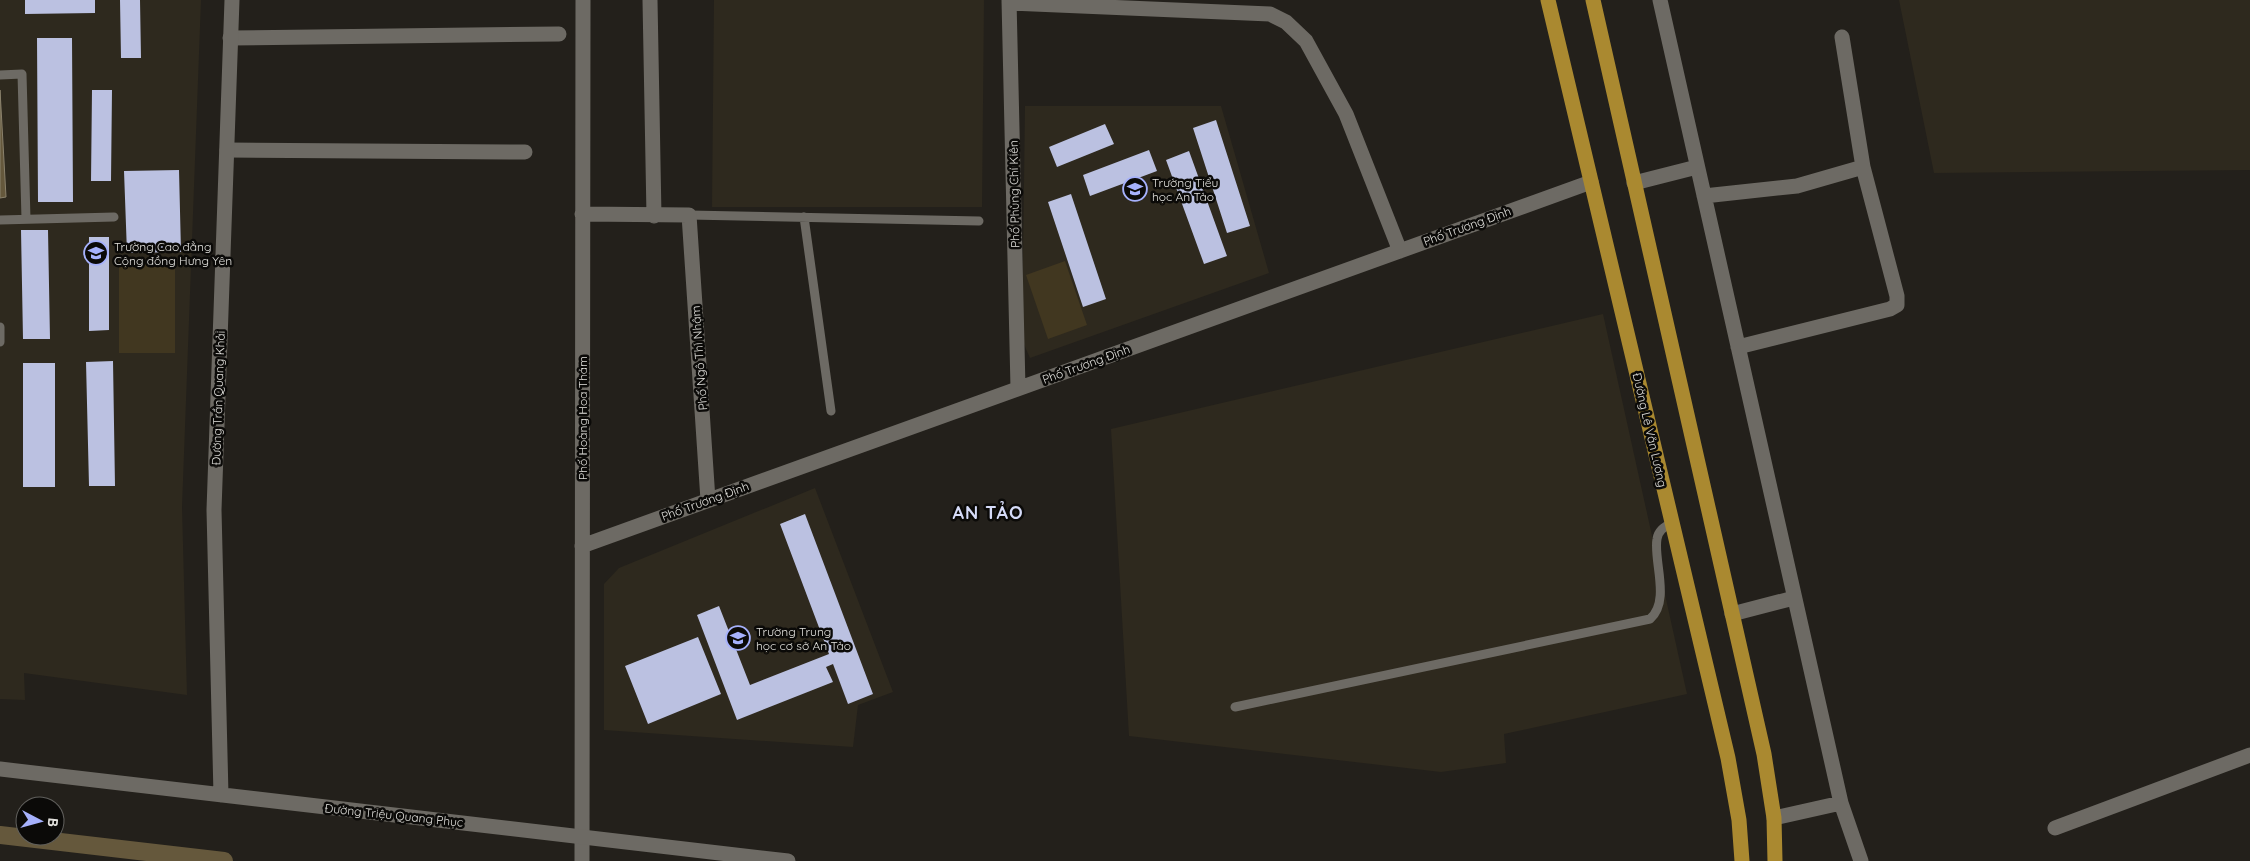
<svg xmlns="http://www.w3.org/2000/svg" width="2250" height="861" font-family="Quicksand,sans-serif">
<rect width="100%" height="100%" fill="#23201b"/>
<path fill="#2e291e" d="M0 0H201L182 507 187 695 24 673 25 700 0 699Z
M714 0H984L982 207H712Z
M1899 0H2250V170L1934 173Z
M1025 106H1221L1269 273 1030 358 1022 340Z
M1603 314 1687 694 1504 734 1506 763 1441 772 1129 736 1111 429Z
M815 488 893 692 858 705 853 747 604 730V584L619 568Z"/>
<path fill="#413720" d="M119 261H175V353H119Z
M1065 261 1087 325 1048 339 1026 275Z"/>
<path fill="#65583c" stroke="#8a816c" d="M0 90 6 197 0 198Z"/>
<g fill="none" stroke-linecap="round" stroke-linejoin="round">
<path stroke="#65583c" stroke-width="18" d="M0 835 224 861"/>
</g>
<path fill="#bbc1e1" d="M25 0H95V13L25 14Z
M120 0H140L141 58H121Z
M37 38H72L73 202H38Z
M92 90H112L111 181H91Z
M1216 120 1250 226 1227 233 1193 128Z
M1105 124 1114 144 1057 167 1049 147Z
M1149 150 1157 171 1090 196 1083 175Z
M1189 151 1227 256 1204 264 1166 160Z
M179 170 181 252 127 253 124 171Z
M1071 194 1106 299 1083 307 1048 202Z
M21 230H48L50 339H23Z
M89 237H109V330L89 331Z
M113 361 115 486H89L86 362Z
M23 363H55V487H23Z
M805 514 873 694 848 704 833 664 826 667 833 682 737 720 697 615 719 606 750 685 829 654 780 524Z
M698 637 721 694 648 724 625 666Z"/>
<g fill="none" stroke-linecap="round" stroke-linejoin="round">
<path stroke="#6d6a64" stroke-width="9" d="M0 75 22 74 26 219
M689 215 979 221
M804 217 831 411
M0 220 114 217
M0 327V342
M1235 707 1650 619C1671 601 1653 560 1657 539 1658 530 1666 526 1672 522"/>
<path stroke="#6d6a64" stroke-width="15" d="M650 0 654 216
M1009 0 1018 388
M1660 0 1841 803 1861 861
M1009 3 1270 14 1286 22 1306 41 1346 114 1400 251
M230 38 559 34
M227 150 525 152
M1634 183 1697 167
M1704 196 1797 186 1863 167
M582 214 689 215 708 500
M1738 347 1890 309 1897 305V296L1863 167 1842 37
M582 546 1591 182
M1732 614 1794 598
M1774 818 1841 803
M2055 828 2250 755
M582 861 583 0"/>
<path stroke="#6d6a64" stroke-width="15" d="M0 769 788 861
M221 795 214 510 232 0"/>
<path stroke="#aa8930" stroke-width="15" d="M1548 0 1728 758 1739 820 1742 861
M1593 0 1764 754 1774 818 1775 861"/>
</g>
<defs>
<g id="school-ring" transform="scale(1.25)"><circle r="9.5" fill="#0b0a08" stroke="#a6b1fc" stroke-width="1.5"/><path d="M0-5L7-2L0 1L-7-2ZM-4 1L0 2.5L4 1V4Q0 6-4 4Z" fill="#a6b1fc"/></g>
<g id="university-ring" transform="scale(1.25)"><circle r="9.5" fill="#0b0a08" stroke="#a6b1fc" stroke-width="1.5"/><path d="M0-5L7-2L0 1L-7-2ZM-4 1L0 2.5L4 1V4Q0 6-4 4Z" fill="#a6b1fc"/></g>
</defs>
<g fill-rule="evenodd">
<use href="#school-ring" x="1135" y="189"/>
<use href="#university-ring" x="96" y="253"/>
<use href="#school-ring" x="738" y="638"/>
</g>
<g text-anchor="middle" dominant-baseline="central" stroke-width="5" stroke-linejoin="round" paint-order="stroke">
<g font-size="12" fill="#e2e1dd" stroke="#0b0a08" text-anchor="start">
<text x="1152" y="182">Trường Tiểu<tspan x="1152" dy="14">học An Tảo</tspan></text>
<text x="114" y="246">Trường Cao đẳng<tspan x="114" dy="14">Cộng đồng Hưng Yên</tspan></text>
<text x="756" y="631">Trường Trung<tspan x="756" dy="14">học cơ sở An Tảo</tspan></text>
</g>
<g font-size="12" fill="#e2e1dd" stroke="#0b0a08">
<text transform="translate(1014 194) rotate(-91)">Phố Phùng Chí Kiên</text>
<text transform="translate(1467 226) rotate(-20)">Phố Trương Định</text>
<text transform="translate(699 358) rotate(-94)">Phố Ngô Thì Nhậm</text>
<text transform="translate(1086 364) rotate(-20)">Phố Trương Định</text>
<text transform="translate(218 398) rotate(-88)">Đường Trần Quang Khải</text>
<text transform="translate(582 418) rotate(-90)">Phố Hoàng Hoa Thám</text>
<text transform="translate(1650 430) rotate(77)">Đường Lê Văn Lương</text>
<text transform="translate(705 501) rotate(-20)">Phố Trương Định</text>
<text transform="translate(394 815) rotate(6)">Đường Triệu Quang Phục</text>
</g>
<g font-size="18" font-weight="bold" letter-spacing="1" fill="#d5dbf8" stroke="#0b0a08">
<text x="988" y="512">AN TẢO</text>
</g>
</g>
<g transform="translate(40 821) rotate(96)"><circle r="24" fill="#0b0a08" stroke="#61605d"/>
<path d="M0-4L9 19L0 12L-9 19Z" fill="#a6b1fc"/>
<text y="-8" font-size="14" font-weight="bold" text-anchor="middle" fill="#e2e1dd">B</text>
</g>
</svg>
